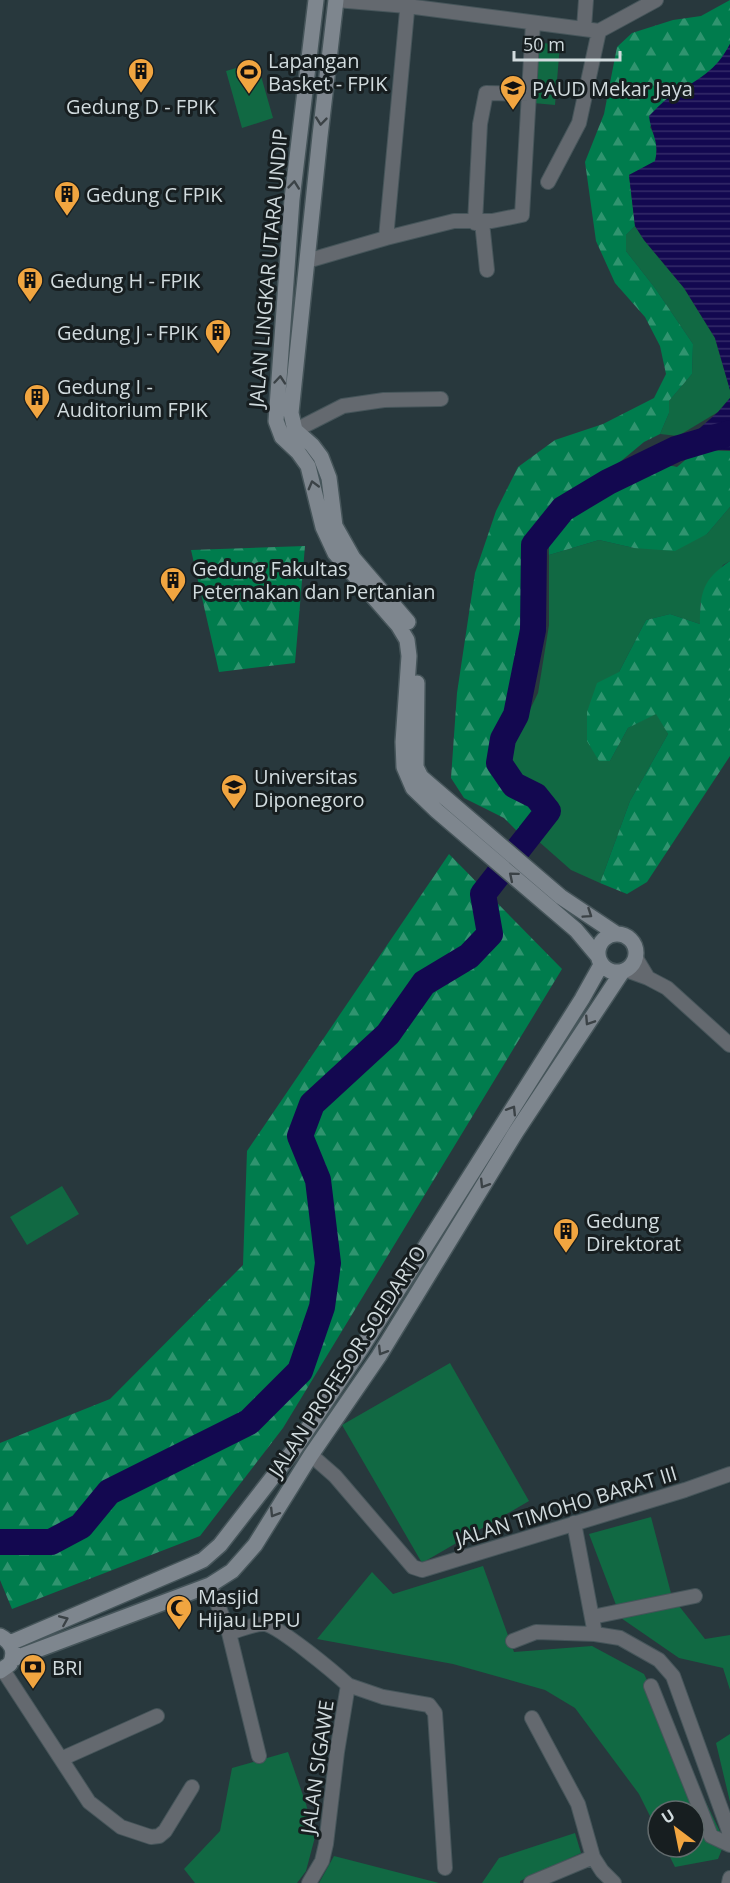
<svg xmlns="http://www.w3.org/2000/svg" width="730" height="1883" font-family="'Open Sans',sans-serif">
<defs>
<pattern id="forest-firs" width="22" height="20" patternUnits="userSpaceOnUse" patternTransform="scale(1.5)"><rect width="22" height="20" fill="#007c4d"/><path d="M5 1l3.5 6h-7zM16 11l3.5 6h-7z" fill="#30946f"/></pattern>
<pattern id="water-rules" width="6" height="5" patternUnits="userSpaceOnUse" patternTransform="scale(1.5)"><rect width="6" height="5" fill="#130850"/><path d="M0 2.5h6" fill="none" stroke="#342b69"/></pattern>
</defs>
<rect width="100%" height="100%" fill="#28383d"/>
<path fill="#116943" d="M538 43 560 44 555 105 533 103Z
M257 62 273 118 242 128 226 71Z
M635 226 644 240 684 288 715 338 730 390V398L718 412 678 436 660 434 669 413V401L692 374 693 344 655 288 626 251V235Z
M730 507V561L723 565 700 604V624L670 614 646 620 619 672 610 761 628 728 656 713 668 734 630 801 600 883 571 870 537 840 558 811 539 788 517 777 509 746 524 722 538 693 549 625V555L599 540 634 548 707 534Z
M62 1186 79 1214 27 1245 10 1217Z
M450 1363 529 1501 422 1563 342 1425Z
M651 1517 672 1597 705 1639 730 1635V1690L723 1668 679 1658 621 1618 589 1534Z
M483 1566 514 1652 592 1646 644 1674 725 1842 718 1859 675 1867 665 1847H694V1811H658V1832L639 1794 575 1708 545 1690 453 1664 317 1639 372 1572 393 1594Z
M730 1734V1802L716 1743Z
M288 1752 306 1804 315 1837 306 1871 297 1883H195L184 1869 220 1831 232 1768Z
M575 1833 581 1853 520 1881V1883H482L499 1858Z
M334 1856 439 1883H319Z"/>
<path fill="url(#forest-firs)" d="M730 0V44L721 61 696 82 672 95 650 127C657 139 658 148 655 162L629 175 635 226 626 235V251L655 288 693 344 692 374 669 401V413L660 434 644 442 609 471 557 506 523 544 526 625 508 708 496 735 494 762 516 796 537 809 521 835 504 818 464 798 451 778 457 693 475 573 496 511 518 467 555 440 603 424 654 398 666 374 660 346 645 317 615 283 596 241 585 162 604 114 617 47 632 33 673 20 701 16Z
M697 450 730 451V507L707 534 675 551 634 548 599 540 549 555C548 543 552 535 559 525 571 510 645 466 663 465 667 465 673 466 677 467Z
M305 546 295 663 219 672 191 550Z
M730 561V756L647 882 627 894 600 883 630 801 668 734 656 714 628 728 610 761H599L587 741V712L597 683 619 672 646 620 670 614 700 624C700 593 702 580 730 561Z
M449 854 562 969 283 1428 200 1536 12 1609 0 1580V1443L110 1399 243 1265 247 1151Z"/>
<path fill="url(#water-rules)" d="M730 44V390L715 338 684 288 644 240 635 226 629 175 655 161C660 141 651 134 649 116 657 108 665 99 674 94 700 78 715 72 730 44Z
M730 398V450L676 449 718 412Z"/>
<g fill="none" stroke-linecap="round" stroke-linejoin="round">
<path stroke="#130850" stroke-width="26" d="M0 1542H51L81 1526 109 1492 249 1422 300 1371 322 1307 328 1263 318 1180 300 1136 312 1104 388 1034 424 983 469 956 490 934 483 894 548 811 536 796 514 785 499 763 503 739 516 715 533 630 534 545 563 509 608 482 676 449 730 433"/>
<g stroke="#46555a" stroke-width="16">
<path id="street" d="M336 0 407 6 599 31 656 0
M584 28 586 0
M548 182 579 123 599 31
M482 222 487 270
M475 223 480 124 486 93 529 94
M386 238 454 221H492L522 215 533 23
M307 261 386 238 408 0
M286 435 343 406 384 400 441 399
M636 958 648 978
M626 970 648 978 667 988 730 1045
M311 1455 335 1476 413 1567 422 1570 685 1490 730 1474
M574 1523 595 1634
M210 1585 229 1633 259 1756
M592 1617 695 1596
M229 1633C240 1630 254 1623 265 1624 280 1627 335 1673 348 1685L337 1752 326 1844 322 1861 309 1883
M513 1641 536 1632 595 1634 620 1638 659 1660 673 1676 730 1834
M3 1670 89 1802 121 1827 151 1837 159 1836 165 1831 192 1787
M348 1685 383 1697 429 1705 435 1713 445 1868
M651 1686 711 1836 730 1845
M532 1718 578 1804 593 1857 602 1871 614 1883
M61 1759 157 1716
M531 1883 593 1857
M729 1883 730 1878"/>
</g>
<g stroke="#46555a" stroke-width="18">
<path id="secondary" d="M316 0 292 199 276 421 282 437 298 452 308 466 323 527 335 553 398 625 407 640 409 656 403 742 404 767 413 788 437 811 576 930 597 955
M336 0 320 136 291 413 295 430 312 445 321 457 329 478 335 526 353 558 408 622
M417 683 416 767 421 777 561 897 615 933
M598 953a19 19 0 1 1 38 0a19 19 0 1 1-38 0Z
M0 1636C12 1642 16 1652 10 1664L0 1671
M10 1643 192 1565 203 1560 220 1545 293 1451 362 1347 582 999 601 965
M13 1659 210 1585 232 1571 255 1545 311 1455 379 1356 516 1132 622 972"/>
</g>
<use href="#street" stroke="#64696f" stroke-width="14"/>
<use href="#secondary" stroke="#7e868e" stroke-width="15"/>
</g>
<defs><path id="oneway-chevron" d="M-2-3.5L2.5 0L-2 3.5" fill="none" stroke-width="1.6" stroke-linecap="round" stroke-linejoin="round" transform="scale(1.5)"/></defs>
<g stroke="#3b4246">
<use href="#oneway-chevron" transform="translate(321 121) rotate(96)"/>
<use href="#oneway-chevron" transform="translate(294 185) rotate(-84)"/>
<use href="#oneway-chevron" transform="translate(280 380) rotate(-85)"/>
<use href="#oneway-chevron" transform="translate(313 485) rotate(-105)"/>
<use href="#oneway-chevron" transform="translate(513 876) rotate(-140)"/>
<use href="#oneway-chevron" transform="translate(588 914) rotate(34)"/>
<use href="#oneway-chevron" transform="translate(589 1021) rotate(123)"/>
<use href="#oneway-chevron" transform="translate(512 1110) rotate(-58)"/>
<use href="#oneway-chevron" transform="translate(484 1184) rotate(122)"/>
<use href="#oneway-chevron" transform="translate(382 1351) rotate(122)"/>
<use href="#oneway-chevron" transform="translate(274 1513) rotate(122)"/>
<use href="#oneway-chevron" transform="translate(64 1620) rotate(-23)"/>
</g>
<defs>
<g id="building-pin" transform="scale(1.35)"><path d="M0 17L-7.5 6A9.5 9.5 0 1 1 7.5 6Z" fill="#f1a540" stroke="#171e20"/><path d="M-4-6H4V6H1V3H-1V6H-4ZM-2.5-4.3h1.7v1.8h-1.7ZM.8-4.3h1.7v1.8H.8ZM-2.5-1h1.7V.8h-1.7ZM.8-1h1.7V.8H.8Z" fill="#111"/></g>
<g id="stadium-pin" transform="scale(1.35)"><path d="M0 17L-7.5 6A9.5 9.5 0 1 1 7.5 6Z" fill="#f1a540" stroke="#171e20"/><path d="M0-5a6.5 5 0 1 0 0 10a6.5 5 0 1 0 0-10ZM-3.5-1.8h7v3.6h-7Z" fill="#111"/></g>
<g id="school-pin" transform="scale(1.35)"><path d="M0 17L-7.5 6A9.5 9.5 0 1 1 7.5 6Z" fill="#f1a540" stroke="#171e20"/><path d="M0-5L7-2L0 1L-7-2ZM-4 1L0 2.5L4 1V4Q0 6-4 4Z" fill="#111"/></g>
<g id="university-pin" transform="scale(1.35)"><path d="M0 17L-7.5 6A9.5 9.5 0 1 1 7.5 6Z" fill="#f1a540" stroke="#171e20"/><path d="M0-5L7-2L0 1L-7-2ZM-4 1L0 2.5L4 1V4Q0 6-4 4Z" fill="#111"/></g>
<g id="mosque-pin" transform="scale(1.35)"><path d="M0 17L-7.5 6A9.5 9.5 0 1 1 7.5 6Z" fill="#f1a540" stroke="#171e20"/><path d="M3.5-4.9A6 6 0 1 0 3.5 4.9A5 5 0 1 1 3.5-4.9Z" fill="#111"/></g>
<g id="bank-pin" transform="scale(1.35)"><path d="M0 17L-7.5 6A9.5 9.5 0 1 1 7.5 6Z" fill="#f1a540" stroke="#171e20"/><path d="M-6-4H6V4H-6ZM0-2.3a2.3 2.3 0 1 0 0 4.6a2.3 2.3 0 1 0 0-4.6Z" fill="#111"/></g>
</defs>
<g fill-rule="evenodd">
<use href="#building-pin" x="141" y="71"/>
<use href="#stadium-pin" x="249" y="72"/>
<use href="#school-pin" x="513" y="88"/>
<use href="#building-pin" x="67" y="194"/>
<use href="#building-pin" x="30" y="280"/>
<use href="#building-pin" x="218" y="332"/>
<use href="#building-pin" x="37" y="397"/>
<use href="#building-pin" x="173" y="580"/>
<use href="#university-pin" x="234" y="787"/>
<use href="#building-pin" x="566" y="1231"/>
<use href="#mosque-pin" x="179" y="1608"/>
<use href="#bank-pin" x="33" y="1667"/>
</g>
<g text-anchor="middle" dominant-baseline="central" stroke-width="6" stroke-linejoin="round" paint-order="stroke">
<g font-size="20" fill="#d1dbde" stroke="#171e20" text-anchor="start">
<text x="268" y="60">Lapangan<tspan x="268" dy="23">Basket - FPIK</tspan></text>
<text x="532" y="88">PAUD Mekar Jaya</text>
<text x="141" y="106" text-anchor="middle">Gedung D - FPIK</text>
<text x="86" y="194">Gedung C FPIK</text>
<text x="50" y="280">Gedung H - FPIK</text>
<text x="198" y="332" text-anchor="end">Gedung J - FPIK</text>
<text x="57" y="386">Gedung I -<tspan x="57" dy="23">Auditorium FPIK</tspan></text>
<text x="192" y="568">Gedung Fakultas<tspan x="192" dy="23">Peternakan dan Pertanian</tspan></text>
<text x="254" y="776">Universitas<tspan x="254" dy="23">Diponegoro</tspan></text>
<text x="586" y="1220">Gedung<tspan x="586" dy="23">Direktorat</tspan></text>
<text x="198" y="1596">Masjid<tspan x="198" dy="23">Hijau LPPU</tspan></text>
<text x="52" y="1667">BRI</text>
</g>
<g font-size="20" fill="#d1dbde" stroke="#171e20">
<text transform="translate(268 268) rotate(-85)">JALAN LINGKAR UTARA UNDIP</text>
<text transform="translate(347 1361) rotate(-57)">JALAN PROFESOR SOEDARTO</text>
<text transform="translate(566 1506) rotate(-17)">JALAN TIMOHO BARAT III</text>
<text transform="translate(317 1767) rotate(-82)">JALAN SIGAWE</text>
</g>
</g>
<g transform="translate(676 1829) rotate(328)"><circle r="28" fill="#171e20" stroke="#616a6c" stroke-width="1.5"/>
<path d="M0-4.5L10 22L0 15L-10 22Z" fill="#f1a540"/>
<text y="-9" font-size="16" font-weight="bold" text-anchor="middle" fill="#d1dbde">U</text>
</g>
<path d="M514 51v9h106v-9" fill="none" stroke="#d1dbde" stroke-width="3"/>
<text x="523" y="51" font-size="18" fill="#d1dbde" stroke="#171e20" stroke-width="4.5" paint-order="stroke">50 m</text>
</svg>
